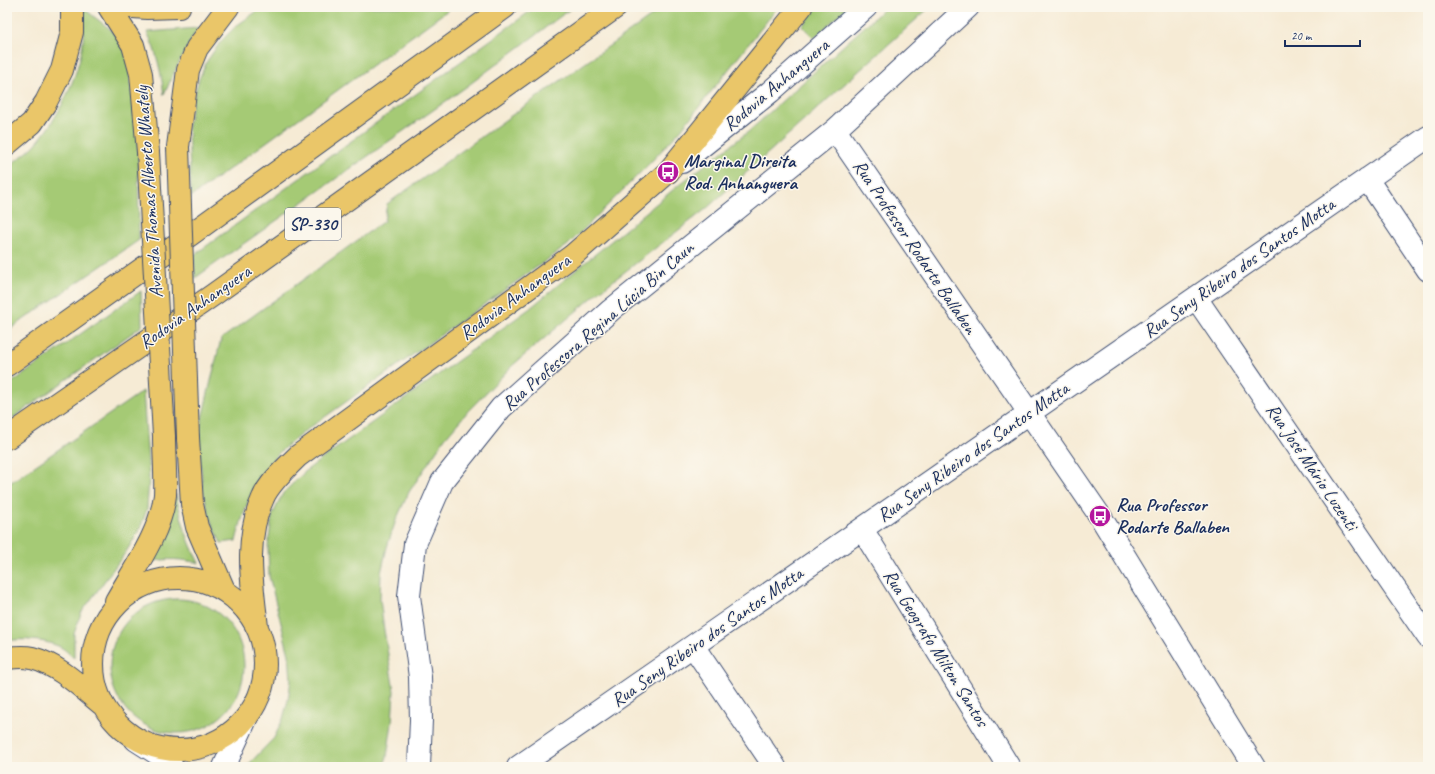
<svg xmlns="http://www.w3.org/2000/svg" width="1435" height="774" font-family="Caveat,sans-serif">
<rect width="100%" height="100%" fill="#fbf7ec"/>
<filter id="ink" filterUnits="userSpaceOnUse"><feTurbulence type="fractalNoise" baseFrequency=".025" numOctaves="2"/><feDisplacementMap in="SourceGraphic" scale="8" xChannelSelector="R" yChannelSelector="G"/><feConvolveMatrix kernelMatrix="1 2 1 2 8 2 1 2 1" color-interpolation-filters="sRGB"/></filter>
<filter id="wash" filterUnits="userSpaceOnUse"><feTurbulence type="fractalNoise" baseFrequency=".012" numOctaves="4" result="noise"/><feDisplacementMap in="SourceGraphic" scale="16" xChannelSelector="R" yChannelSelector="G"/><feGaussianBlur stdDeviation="0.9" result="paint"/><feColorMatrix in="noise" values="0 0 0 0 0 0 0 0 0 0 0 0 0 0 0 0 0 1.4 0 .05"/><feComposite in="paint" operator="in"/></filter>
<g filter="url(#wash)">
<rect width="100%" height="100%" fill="#f6ebd5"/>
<path fill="#a5ca74" stroke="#607c69" d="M263 7H452L191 197 188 125 193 100 199 79 207 61 221 41 236 26Z
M536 7H573L466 87 195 278 194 255Z
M664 7H778L680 131 647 166 568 245 305 431C297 438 288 444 281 451 256 475 244 508 236 541L221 543 210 519 203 490 198 435 221 339 384 221 387 204Z
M817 7H848L814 38 802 26Z
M886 7H930L706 209 600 291 513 365 469 410 445 438 409 492 396 520 387 547 381 573 380 599 384 630 394 691 392 723 387 757 383 767H246L274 738 283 719 288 700 291 679 289 655 269 576 268 546 272 516 283 493 308 469 529 309 680 184 748 132Z
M83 8 110 29 121 41 128 59 138 143 139 240 7 331V167C16 160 26 154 34 146 57 121 79 76 83 42 84 30 83 19 83 8Z
M198 28C185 50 174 71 164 95 161 72 157 52 147 32Z
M141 291 142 326 7 422V386Z
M143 391 149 477 147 509 140 529 126 552 81 613 74 634V658C69 654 64 648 58 646 44 640 22 638 7 641V485Z
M176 494C181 519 187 540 199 563 181 559 168 558 150 562L166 535Z
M110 666a67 67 0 1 1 134 0a67 67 0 1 1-134 0Z"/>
</g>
<g filter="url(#ink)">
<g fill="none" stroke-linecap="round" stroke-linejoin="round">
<g stroke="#3c4b70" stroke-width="24">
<path id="minor" d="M835 130 1100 516 1254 767
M682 162 770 92 866 7
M1367 179 1428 270
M1196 298 1428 637
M862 529 1009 767
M693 646 775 767
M136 740 161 756 172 767
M224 767 246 719
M419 767 421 720 420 677 409 596 415 544 442 482 501 408 611 310 835 130 968 7
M518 767 1428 137"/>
</g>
<g stroke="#3c4b70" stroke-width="24">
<path id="major" d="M109 7 133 45 141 74 148 152
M133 7 147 8 179 7
M7 144 32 123 46 102 62 70 72 32V7
M178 147 188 70 197 48 228 7
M188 438 192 504 197 527 224 590
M93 664a86 86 0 1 1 172 0a86 86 0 1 1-172 0Z
M116 601C134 569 161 532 165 495 166 476 164 455 164 436
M257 627C252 584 244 539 263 498 269 483 287 467 298 456L572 256 668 172
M7 658C15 657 24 656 32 658 59 665 82 688 103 705"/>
</g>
<g stroke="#3c4b70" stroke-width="24">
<path id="highway" d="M668 172 801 7
M7 365 194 232 505 7
M7 438 213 295 616 7"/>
</g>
<use href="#minor" stroke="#fff" stroke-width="22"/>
<use href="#major" stroke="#eac669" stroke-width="22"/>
<use href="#highway" stroke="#eac669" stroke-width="22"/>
<g stroke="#3c4b70" stroke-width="24" stroke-linecap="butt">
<path id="major-bridge" d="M178 147 188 438
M148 152 164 436"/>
</g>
<use href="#major-bridge" stroke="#eac669" stroke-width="22"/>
</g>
</g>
<defs>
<g id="bus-disc" transform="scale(1.15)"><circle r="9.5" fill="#b5179e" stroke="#fbf7ec"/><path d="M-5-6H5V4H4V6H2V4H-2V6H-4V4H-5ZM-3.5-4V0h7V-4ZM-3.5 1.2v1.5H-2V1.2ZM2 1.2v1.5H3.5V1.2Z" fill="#fff"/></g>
</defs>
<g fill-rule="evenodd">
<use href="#bus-disc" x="668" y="172"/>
<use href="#bus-disc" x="1100" y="516"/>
</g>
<g text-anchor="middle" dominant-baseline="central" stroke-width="3" stroke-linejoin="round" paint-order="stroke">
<rect fill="#fbf7ec" stroke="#5e6b89" stroke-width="1" x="285" y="208" width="56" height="32" rx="3"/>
<g font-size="18" font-weight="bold" fill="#1b2f5e">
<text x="313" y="224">SP-330</text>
</g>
<g font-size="19" fill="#1b2f5e" stroke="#fbf7ec">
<text transform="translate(776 85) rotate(-40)">Rodovia Anhanguera</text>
<text transform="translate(149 192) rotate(-94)">Avenida Thomas Alberto Whately</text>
<text transform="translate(915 247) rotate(56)">Rua Professor Rodarte Ballaben</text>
<text transform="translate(1239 268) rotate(-35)">Rua Seny Ribeiro dos Santos Motta</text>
<text transform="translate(515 297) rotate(-36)">Rodovia Anhanguera</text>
<text transform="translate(195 307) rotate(-35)">Rodovia Anhanguera</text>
<text transform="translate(598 326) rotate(-41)">Rua Professora Regina Lúcia Bin Caun</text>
<text transform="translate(973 452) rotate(-35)">Rua Seny Ribeiro dos Santos Motta</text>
<text transform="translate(1312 467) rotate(56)">Rua José Mário Luzenti</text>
<text transform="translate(707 637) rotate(-35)">Rua Seny Ribeiro dos Santos Motta</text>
<text transform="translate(936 648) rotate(58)">Rua Geografo Milton Santos</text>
</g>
<g font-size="19" font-weight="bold" fill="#1b2f5e" stroke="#fbf7ec" text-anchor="start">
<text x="684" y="161">Marginal Direita<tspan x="684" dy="22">Rod. Anhanguera</tspan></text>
<text x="1116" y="505">Rua Professor<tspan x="1116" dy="22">Rodarte Ballaben</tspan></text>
</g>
</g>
<rect width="1435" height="774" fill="none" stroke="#fbf7ec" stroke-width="24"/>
<path d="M1285 40v6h75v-6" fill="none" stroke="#1b2f5e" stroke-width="2"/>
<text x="1291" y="40" font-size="12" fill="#1b2f5e" stroke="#fbf7ec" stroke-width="3" paint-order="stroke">20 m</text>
</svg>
